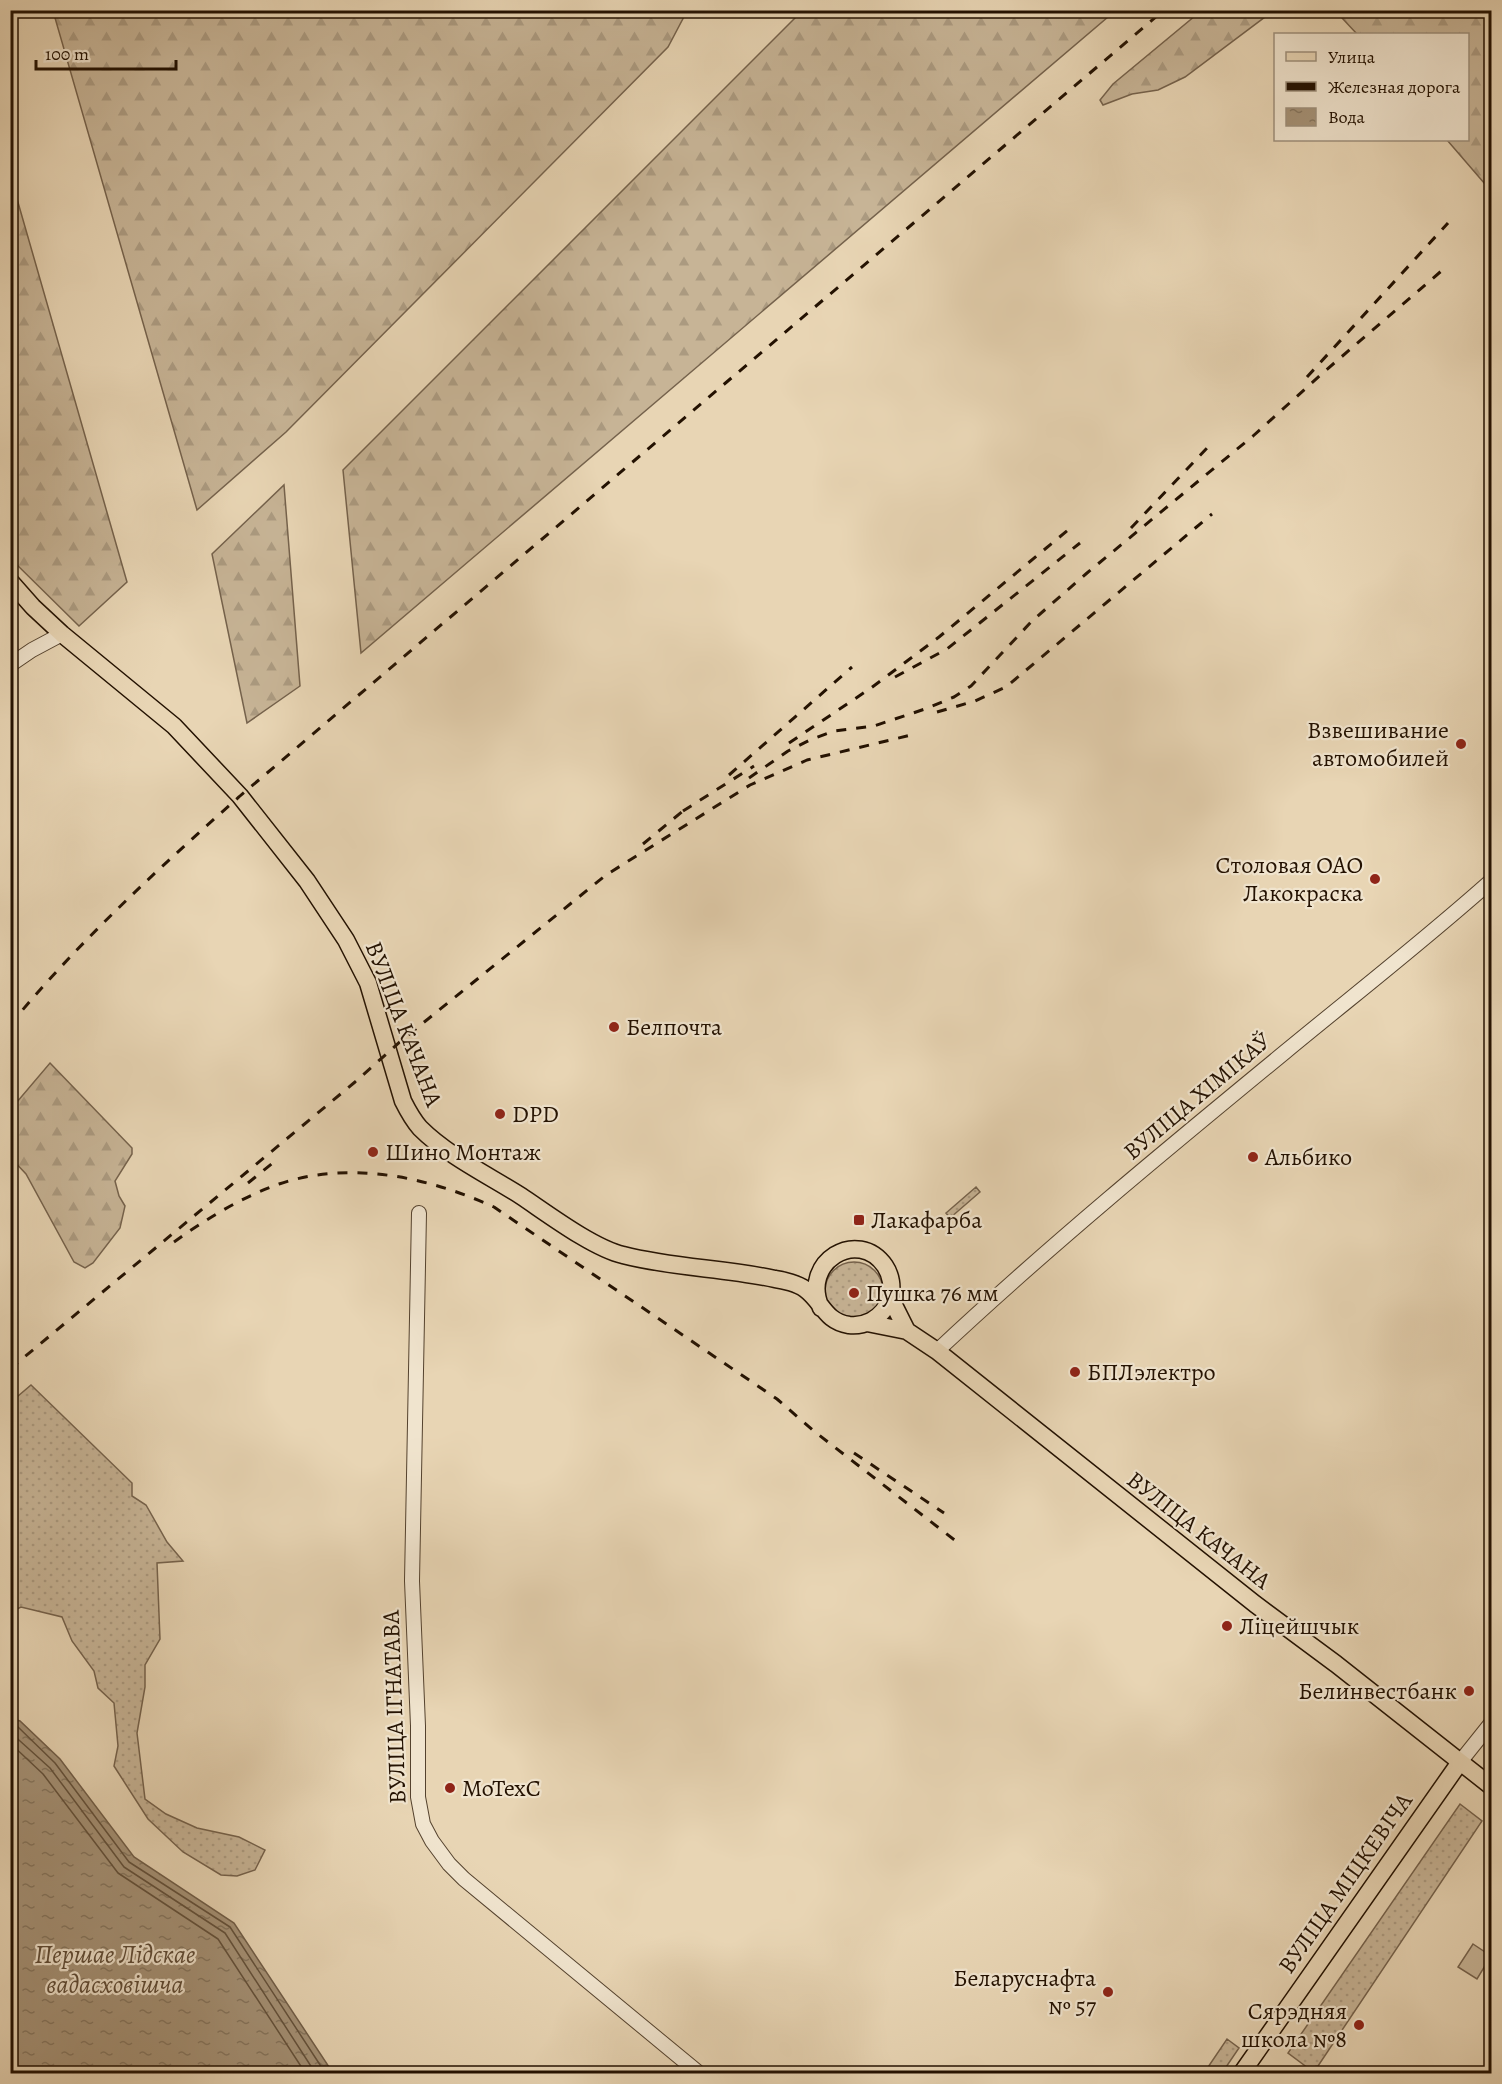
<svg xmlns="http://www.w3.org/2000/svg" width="1502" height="2084" font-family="Alegreya,serif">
<defs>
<pattern id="grass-dots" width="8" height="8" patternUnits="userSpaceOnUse" patternTransform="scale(1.5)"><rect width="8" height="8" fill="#c7b496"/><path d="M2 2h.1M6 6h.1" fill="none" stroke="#ab9a80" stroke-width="1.8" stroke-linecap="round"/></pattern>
<pattern id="forest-firs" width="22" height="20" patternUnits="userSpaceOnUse" patternTransform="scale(1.5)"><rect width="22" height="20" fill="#c7b496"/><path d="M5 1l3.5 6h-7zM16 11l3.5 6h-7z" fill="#ab9a80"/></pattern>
<pattern id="water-ripples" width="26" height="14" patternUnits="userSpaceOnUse" patternTransform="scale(1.5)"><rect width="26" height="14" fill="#a59277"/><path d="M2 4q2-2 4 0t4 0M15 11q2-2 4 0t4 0" fill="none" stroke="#86765f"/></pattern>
</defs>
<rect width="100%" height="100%" fill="#e8d5b4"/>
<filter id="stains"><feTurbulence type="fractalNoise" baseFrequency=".00333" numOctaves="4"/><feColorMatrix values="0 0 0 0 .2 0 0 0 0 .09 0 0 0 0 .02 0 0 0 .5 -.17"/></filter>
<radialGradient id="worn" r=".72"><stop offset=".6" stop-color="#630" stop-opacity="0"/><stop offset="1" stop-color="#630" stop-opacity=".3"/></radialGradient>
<path fill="url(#grass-dots)" stroke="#75624c" stroke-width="1.5" d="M976 1187 980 1192 950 1218 946 1213Z
M825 1291a29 29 0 1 1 58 0a29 29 0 1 1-58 0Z
M31 1385 132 1483V1496L146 1505 167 1542 183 1561 157 1563 160 1639 145 1665V1687L137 1733 145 1799 166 1814 197 1828 239 1837 265 1850 255 1870 237 1876 221 1875 183 1852 148 1819 114 1766 118 1746 114 1703 98 1688 94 1671 72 1641 62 1617 21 1607 11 1612V1402Z
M1460 1804 1482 1821 1318 2066 1308 2068 1288 2053Z
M1227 2039 1239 2048 1222 2073H1204Z"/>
<path fill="url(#forest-firs)" stroke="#75624c" stroke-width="1.5" d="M803 10 1115 11 361 653 343 470Z
M53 11V10L687 11 668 47 286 432 197 510Z
M1201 11H1273L1185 77 1158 90 1132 94 1103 105 1100 100 1113 84Z
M1350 11H1491V191L1447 140H1468V34H1357L1341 17Z
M11 178 127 582 79 626 11 559Z
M284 485 300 686 247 723 212 554Z
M50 1063 132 1148V1154L115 1181 119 1196 125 1206 120 1228 93 1263 85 1268 74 1262 26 1174 11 1158V1109Z"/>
<path fill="#c7b496" stroke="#75624c" stroke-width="1.5" d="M1473 1944 1491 1956 1477 1979 1458 1967Z"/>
<path fill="url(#water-ripples)" stroke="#715e48" stroke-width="1.5" d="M10 1718 20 1721 60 1759 134 1857 234 1923 333 2073H16L10 2067Z"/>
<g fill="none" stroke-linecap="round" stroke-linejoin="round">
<path stroke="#64523c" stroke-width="1.5" d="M10 1724 17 1726 55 1763 129 1862 230 1927 326 2074
M10 1732 50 1768 124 1867 225 1933 316 2074
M10 1743 43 1774 118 1873 218 1939 306 2074"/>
<g stroke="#54422e" stroke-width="16">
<path id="minor" d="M10 665 32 650 62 634
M419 1213 412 1581 418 1726V1797L423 1824 432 1841 449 1864 464 1879 700 2074
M937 1351C1048 1247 1167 1149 1285 1052 1354 995 1425 940 1492 880
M1460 1762 1492 1722"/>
</g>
<g stroke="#231101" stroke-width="19">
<path id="major" d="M10 581 33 607 62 634 174 726 240 796 307 881 346 940 368 983 403 1101C408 1111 413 1120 420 1128 448 1156 488 1175 521 1196 548 1214 593 1248 623 1255 673 1268 725 1268 775 1279 784 1280 798 1284 805 1289 823 1302 824 1321 849 1325 857 1326 865 1324 871 1321 880 1316 888 1307 890 1297 893 1287 891 1275 885 1266 858 1227 800 1262 821 1308
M890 1297 907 1331
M867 1323 907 1331 937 1351 1255 1604 1336 1664 1492 1787
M1241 2074 1460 1762"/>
</g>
<use href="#minor" stroke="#f0e4ce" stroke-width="14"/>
<use href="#major" stroke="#e8d5b4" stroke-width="16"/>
<path stroke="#231101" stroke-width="3" stroke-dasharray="10 10" stroke-linecap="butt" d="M1307 377 1448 223
M1131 528 1209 446
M895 677 947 649 1080 543
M937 712 975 701 1006 687 1212 514
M789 743 871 688 939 637 1068 530
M729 775 852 667
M749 778 788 751 810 740 834 731 874 726 925 709 954 697 971 686 1032 621 1087 573 1253 436 1325 371 1446 267
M683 811 754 766
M643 844 689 806
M10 1025C79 941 159 868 240 796L1164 10
M248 1183 274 1162
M174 1242C206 1219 242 1197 279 1184 350 1160 428 1177 494 1207L777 1399 815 1432 961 1545
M10 1369 355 1082 402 1040 606 875 750 785 807 760 911 735
M854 1453 944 1513"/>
</g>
<g fill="#8f2418" stroke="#f0e4ce" stroke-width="2">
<circle cx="1461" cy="744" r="6"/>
<circle cx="1375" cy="879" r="6"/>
<circle cx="614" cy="1027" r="6"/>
<circle cx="500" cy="1114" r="6"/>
<circle cx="373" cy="1152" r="6"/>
<circle cx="1253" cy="1157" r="6"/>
<rect x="853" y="1214" width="12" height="12" rx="3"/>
<circle cx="854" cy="1293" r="6"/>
<circle cx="1075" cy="1372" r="6"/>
<circle cx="1227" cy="1626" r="6"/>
<circle cx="1469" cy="1691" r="6"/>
<circle cx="450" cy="1788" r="6"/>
<circle cx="1108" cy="1992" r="6"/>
<circle cx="1359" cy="2025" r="6"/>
</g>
<g text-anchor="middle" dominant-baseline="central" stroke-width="4.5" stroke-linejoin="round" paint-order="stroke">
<g font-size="24" fill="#231101" stroke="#f0e4ce" text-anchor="start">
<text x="1449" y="730" text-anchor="end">Взвешивание<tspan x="1449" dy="28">автомобилей</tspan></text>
<text x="1363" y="865" text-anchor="end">Столовая ОАО<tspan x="1363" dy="28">Лакокраска</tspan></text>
<text x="626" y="1027">Белпочта</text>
<text x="512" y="1114">DPD</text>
<text x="385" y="1152">Шино Монтаж</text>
<text x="1265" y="1157">Альбико</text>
<text x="871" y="1220">Лакафарба</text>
<text x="866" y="1293">Пушка 76 мм</text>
<text x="1087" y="1372">БПЛэлектро</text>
<text x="1239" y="1626">Ліцейшчык</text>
<text x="1457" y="1691" text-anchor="end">Белинвестбанк</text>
<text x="462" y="1788">MoTexC</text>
<text x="1096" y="1978" text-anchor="end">Беларуснафта<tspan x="1096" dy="28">№ 57</tspan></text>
<text x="1347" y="2011" text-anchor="end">Сярэдняя<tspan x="1347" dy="28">школа №8</tspan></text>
</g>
<g font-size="24" fill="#231101" stroke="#f0e4ce">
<text transform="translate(404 1024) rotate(69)">ВУЛІЦА КАЧАНА</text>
<text transform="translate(1197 1096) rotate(-40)">ВУЛІЦА ХІМІКАЎ</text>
<text transform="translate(1199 1530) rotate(38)">ВУЛІЦА КАЧАНА</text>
<text transform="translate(394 1707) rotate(-92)">ВУЛІЦА ІГНАТАВА</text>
<text transform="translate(1345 1883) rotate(-55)">ВУЛІЦА МІЦКЕВІЧА</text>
</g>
<g font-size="26" font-style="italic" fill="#5e4b36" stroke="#f0e4ce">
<text x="115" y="1954">Першае Лідскае<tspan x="115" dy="30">вадасховішча</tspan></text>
</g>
</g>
<rect width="1502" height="2084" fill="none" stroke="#e8d5b4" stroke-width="36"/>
<rect x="12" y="12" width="1478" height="2060" fill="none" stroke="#231101" stroke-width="3"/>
<rect x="18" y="18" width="1466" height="2048" fill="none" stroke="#231101" stroke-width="1.5"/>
<rect x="1274" y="33" width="195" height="108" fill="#f0e4ce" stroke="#9e907c" stroke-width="1.5"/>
<rect x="1286" y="52" width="30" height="9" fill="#e8d5b4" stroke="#9e907c" stroke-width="1.5"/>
<text x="1328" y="63" font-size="18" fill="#231101">Улица</text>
<rect x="1286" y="82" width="30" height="9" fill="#231101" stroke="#9e907c" stroke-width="1.5"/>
<text x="1328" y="93" font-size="18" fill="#231101">Железная дорога</text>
<rect x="1286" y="108" width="30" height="18" fill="url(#water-ripples)" stroke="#9e907c" stroke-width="1.5"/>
<text x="1328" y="123" font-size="18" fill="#231101">Вода</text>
<path d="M36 60v9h140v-9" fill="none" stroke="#231101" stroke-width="3"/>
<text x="45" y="60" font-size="18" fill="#231101" stroke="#f0e4ce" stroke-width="4.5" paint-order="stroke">100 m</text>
<rect width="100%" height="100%" filter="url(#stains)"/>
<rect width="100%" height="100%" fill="url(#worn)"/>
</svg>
